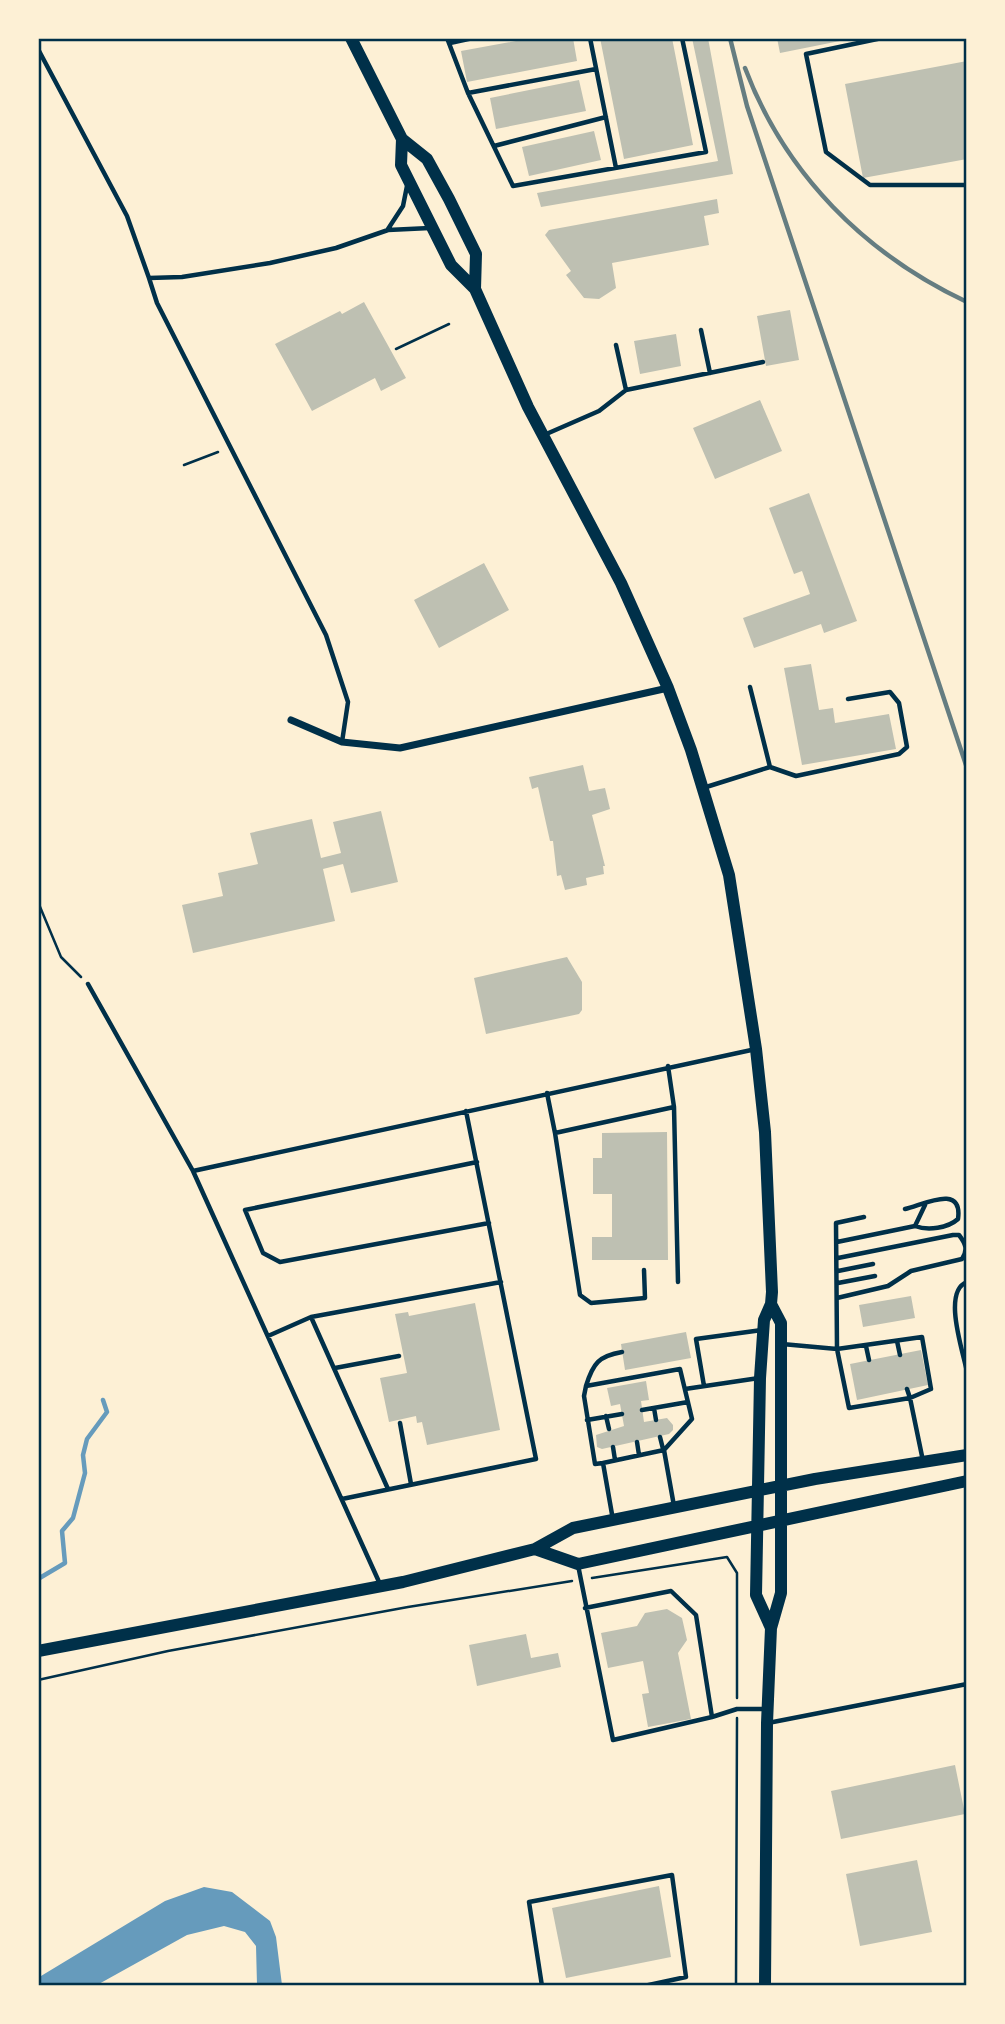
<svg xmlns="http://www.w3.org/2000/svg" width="1005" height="2024" font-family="Overpass,sans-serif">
<rect width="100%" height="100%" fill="#fdf0d5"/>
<path fill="#669bbc" d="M204 1887 232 1892 270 1921 276 1937 282 1985H257L256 1946 245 1932 224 1926 187 1935 97 1985H39V1974L41 1976 165 1901Z"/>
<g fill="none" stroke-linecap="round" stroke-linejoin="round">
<path stroke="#669bbc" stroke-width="4.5" d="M38 1579 65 1563 62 1531 73 1518 85 1473 83 1455 87 1439 107 1412 103 1400"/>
</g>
<path fill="#bec0b2" d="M532 38H573L577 61 467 82 461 51Z
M600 38H672L693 145 624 159Z
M692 38H708L733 174 541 207 537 193 718 161Z
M777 38H845V40L780 53Z
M967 61V159L863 178 845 84Z
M579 80 586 111 496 129 490 98Z
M594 131 601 160 529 176 522 147Z
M717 199 719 213 704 216 709 245 612 263 616 288 599 299 584 298 566 275 571 271 545 235 549 230Z
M364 302 406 378 381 391 375 378 312 411 275 344 340 311 342 314Z
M790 310 799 360 766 366 757 316Z
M676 334 681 366 640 374 634 341Z
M760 400 782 451 715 479 693 428Z
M809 493 857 621 824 633 821 624 754 648 743 618 810 594 802 571 794 574 769 508Z
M484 563 509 610 439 648 414 600Z
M811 664 819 710 833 708 835 723 889 714 896 749 802 765 784 668Z
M583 765 589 791 605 788 610 809 592 815 605 866H603L604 874 586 878 587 885 565 890 561 875 557 876 553 841H550L538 787 532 789 529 777Z
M381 811 398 882 351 893 343 864 323 869 335 921 193 953 182 905 223 896 218 873 258 864 250 833 312 819 321 858 341 853 333 822Z
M567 957 582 982V1010L579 1014 486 1034 474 978Z
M667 1132 668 1260H592V1237H612V1194H593V1158H602V1133Z
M911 1296 915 1318 863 1327 859 1305Z
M475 1303 500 1430 427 1445 422 1422 417 1423 416 1416 389 1422 380 1378 407 1373 395 1314 408 1312 409 1316Z
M686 1332 691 1358 625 1370 621 1344Z
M921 1350 928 1385 857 1400 850 1364Z
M646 1381 649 1400 641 1401 644 1422 667 1418 673 1425V1430L669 1434 602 1449 597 1447 596 1435 624 1426 620 1404 611 1406 607 1388Z
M667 1609 682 1618 687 1640 678 1653 691 1719 648 1727 642 1694 649 1693 643 1661 608 1668 601 1633 637 1626 645 1613Z
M526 1634 531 1658 558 1653 561 1667 477 1686 469 1645Z
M955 1765 965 1814 841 1839 831 1791Z
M917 1860 932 1932 860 1946 846 1874Z
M659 1886 671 1957 566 1978 552 1908Z"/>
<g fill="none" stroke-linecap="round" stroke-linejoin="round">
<path stroke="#003049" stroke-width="2.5" d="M396 349 449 324
M184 465 218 452
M38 902 61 957 81 977
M592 1578 727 1557 737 1573V1698
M38 1680 168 1651 408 1607 572 1581
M736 1986 737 1718"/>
<path stroke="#003049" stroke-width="4.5" d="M447 38 468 93 513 186 706 152 682 38
M590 38 616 168
M882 38 806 54 826 152 870 185H967
M450 43 473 38
M38 49 127 216 149 278 182 277 270 263 336 248 388 230 430 228
M468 93 596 69
M494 146 606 117
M388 229 403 206 407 186
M149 278 157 303 326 635 348 702 342 742
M701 330 710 373
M616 345 626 390
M544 435 599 411 626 390 763 362
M770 767 796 776 899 754 907 747 899 703 890 692 848 699
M703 788 770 767 750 687
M88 984 193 1171 380 1584
M547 1093 555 1133 674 1107 668 1066
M674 1107 678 1282
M555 1133 580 1295 591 1303 645 1298 644 1270
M477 1162 245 1210 263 1253 280 1262 489 1223
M193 1171 756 1049
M864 1217 836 1223 837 1349 849 1408 910 1398 923 1461
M915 1226 925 1205
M837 1242 915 1226C928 1231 948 1228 958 1219 963 1183 923 1205 905 1209
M838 1271 873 1264
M967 1282C942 1291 963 1351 967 1372
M838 1283 875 1276
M837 1298 888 1286 911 1271 962 1259C968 1250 966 1244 959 1235H953L838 1258
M311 1317 388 1489
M268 1336 311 1317 501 1282
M897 1341 900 1355
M782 1344 837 1349 922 1337 931 1389 910 1398 907 1389
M866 1346 869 1360
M335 1368 399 1356
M586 1386C593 1363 599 1356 622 1352
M704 1386 696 1339 762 1330
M685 1389 759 1378
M654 1408 656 1420
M642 1410 688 1402
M606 1416 609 1429
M587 1420 622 1414
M400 1423 411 1484
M660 1437 663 1449
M637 1442 639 1455
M613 1447 615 1460
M603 1463 595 1464 584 1396 586 1386 680 1369 692 1419 664 1450
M342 1499 536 1459 466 1111
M613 1520 603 1463 664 1450 674 1506
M578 1565 613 1740 712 1717
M585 1608 671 1591 696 1615 712 1717 737 1709H767
M768 1723 967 1684
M542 1986 529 1902 672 1875 686 1977 644 1986"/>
<path stroke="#003049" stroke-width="7" d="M291 720 342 742 400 748 668 688"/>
<path stroke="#003049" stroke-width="12" d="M351 38 402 139 427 159 449 199 476 254 475 289
M402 139 401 165 451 265 475 289 528 407 621 583 668 688 691 750 729 875 756 1049 765 1132 772 1292 771 1304 764 1320 760 1378 756 1595 771 1628
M535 1549 578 1564 967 1481
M38 1651 403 1582 535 1549 573 1528 815 1479 967 1455
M765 1986 767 1723 771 1628 781 1593V1323L771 1304"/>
<path stroke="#657d81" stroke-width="4.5" d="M730 38 747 106 967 768
M745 68C785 174 865 254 967 302"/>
</g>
<rect width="1005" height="2024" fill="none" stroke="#fdf0d5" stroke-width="80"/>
<rect x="40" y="40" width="925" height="1944" fill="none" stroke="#003049" stroke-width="2.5"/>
</svg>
